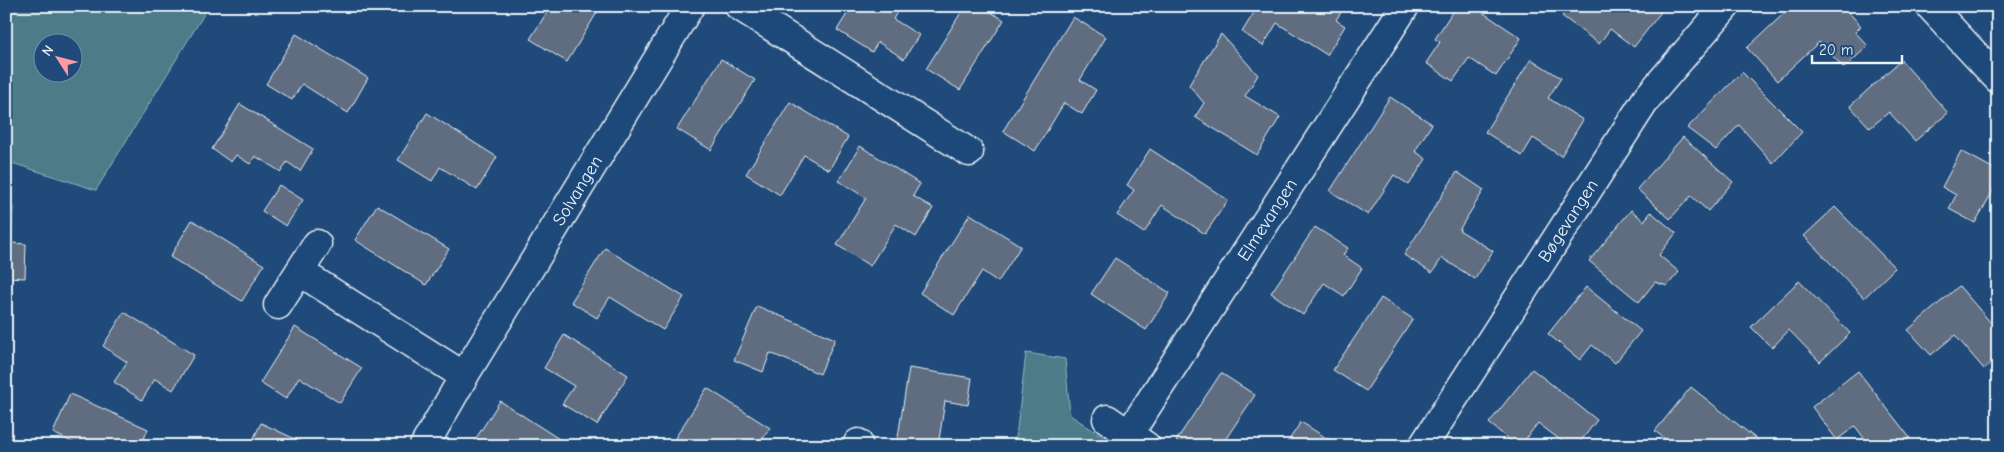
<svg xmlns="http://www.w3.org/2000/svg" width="2004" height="452" font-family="'Comic Neue',sans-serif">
<rect width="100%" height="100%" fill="#1f4a7a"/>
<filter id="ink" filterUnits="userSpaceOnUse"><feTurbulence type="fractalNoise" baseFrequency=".02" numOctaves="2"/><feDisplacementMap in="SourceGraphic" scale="10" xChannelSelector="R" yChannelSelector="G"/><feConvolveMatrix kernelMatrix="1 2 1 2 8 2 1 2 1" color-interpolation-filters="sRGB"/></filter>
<g filter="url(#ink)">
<path fill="#4b7c88" stroke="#9ab6c0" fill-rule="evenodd" d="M6 6H209L96 190 6 161ZM42 42H72V72H42Z
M1026 353 1065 359 1070 415 1117 446H1015Z"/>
<path fill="#606d80" stroke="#e8f1f8" d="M551 6H601L567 62 530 39Z
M852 6H901L893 19 919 35 904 59 878 42 872 52 837 30Z
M965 6H981L1004 20 960 90 926 69Z
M1258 6H1345L1336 20 1345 26 1327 55 1277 23 1263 46 1242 32Z
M1456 6H1473L1521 38 1496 76 1469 58 1453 81 1426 63 1440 42 1435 39Z
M1570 6H1653L1661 12 1634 47 1610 29 1599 44 1562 16Z
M1792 6H1843L1861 26 1855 32 1868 46 1844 68 1819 42 1777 81 1747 48Z
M1073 17 1106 37 1080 80 1096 90 1082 114 1064 103 1035 151 1003 131Z
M296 34 368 78 348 113 302 84 292 100 266 84Z
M1221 34 1258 75 1245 96 1280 117 1257 155 1195 117 1204 103 1189 85Z
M721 59 755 80 711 150 677 129Z
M1531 59 1561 78 1548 98 1583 120 1561 156 1533 138 1522 156 1485 132Z
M1901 60 1948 113 1915 141 1889 112 1870 128 1850 106Z
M1742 72 1802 132 1773 163 1739 125 1716 150 1687 128Z
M1390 97 1432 124 1415 151 1426 159 1409 185 1394 175 1368 215 1330 191Z
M790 102 848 137 829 170 804 155 780 195 746 174Z
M240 104 313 149 300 171 287 162 281 172 255 156 250 164 236 155 231 162 212 149Z
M427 113 497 157 477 190 440 167 432 181 398 160Z
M1683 137 1733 182 1708 211 1691 196 1670 219 1637 189Z
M860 146 920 184 913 196 933 208 916 237 896 224 870 266 837 245 866 198 839 181Z
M1150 149 1228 200 1205 234 1162 205 1144 233 1117 215 1134 190 1127 185Z
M1961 151 1998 171V182L1975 223 1949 209 1956 195 1942 187Z
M1457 172 1484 190 1459 230 1493 251 1475 279 1442 258 1432 273 1404 255Z
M279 185 303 200 286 226 262 211Z
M377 205 449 249 426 285 355 240Z
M6 207H13L11 243 26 244 25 278 6 277Z
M1835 207 1895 268 1864 298 1804 236Z
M1631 210 1644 221 1651 212 1676 233 1659 255 1679 272 1667 286 1655 282 1639 302 1589 261Z
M970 214 1021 246 998 282 982 271 954 315 920 293Z
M192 220 264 265 242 301 170 257Z
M1315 227 1348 248 1343 255 1362 268 1344 296 1324 283 1303 315 1271 293Z
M605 248 684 297 663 330 610 297 597 318 571 302Z
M1115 258 1170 293 1146 330 1091 294Z
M1799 281 1850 333 1820 362 1789 330 1772 348 1751 327Z
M1959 286 1998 331V357L1984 369 1955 335 1931 355 1908 330Z
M1586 287 1641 331 1615 363 1592 345 1580 360 1548 334Z
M1381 298 1413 319 1366 391 1333 370Z
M757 306 835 339 820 374 770 353 763 372 734 360Z
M124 312 194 355 173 390 155 379 142 400 114 382 127 362 103 346Z
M295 327 362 368 340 403 299 377 286 399 260 383Z
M564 335 628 375 597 425 562 404 574 386 544 368Z
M909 368 972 378 968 405 945 401 938 446H916L897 443Z
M1532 369 1597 420 1577 446H1568L1538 423 1520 446H1517L1489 423Z
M1858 371 1910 438 1900 446H1870L1855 426 1837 440 1812 407Z
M1221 373 1255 395 1221 446H1183L1176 441Z
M1691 387 1765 446H1706L1701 441 1697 446H1674L1655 431Z
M707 388 770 428 758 446H726L723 444 722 446H670Z
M70 394 148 429 141 446H80L53 433Z
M500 401 570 446H471Z
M1301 422 1331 441 1328 446H1285Z
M261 423 310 446H250Z"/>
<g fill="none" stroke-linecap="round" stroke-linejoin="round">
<g stroke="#e8f1f8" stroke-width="31">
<g id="minor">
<path d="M739 6 969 152"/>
<path d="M1930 6 1998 79"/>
<path d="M300 272 464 376"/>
<path d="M278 305 317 244"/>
<path d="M1107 419 1146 446"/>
<path id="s1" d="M1129 434 1405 6"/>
<path id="s2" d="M424 446 464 376 690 6"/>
<path d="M857 446 858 443"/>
<path id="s3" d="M1423 446 1647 98 1726 6"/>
</g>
</g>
<use href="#minor" stroke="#1f4a7a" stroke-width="28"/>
</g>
</g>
<g text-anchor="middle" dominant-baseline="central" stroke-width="4.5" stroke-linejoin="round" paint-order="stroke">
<g font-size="18" fill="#e8f1f8" stroke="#1f4a7a">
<text stroke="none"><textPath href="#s2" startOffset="298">Solvangen</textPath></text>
<text stroke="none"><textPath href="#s1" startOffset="255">Elmevangen</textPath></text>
<text stroke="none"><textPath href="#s3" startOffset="268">Bøgevangen</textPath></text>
</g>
</g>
<rect width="2004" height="452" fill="none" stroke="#1f4a7a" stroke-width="25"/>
<rect x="12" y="12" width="1979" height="427" fill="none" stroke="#e8f1f8" stroke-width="2" filter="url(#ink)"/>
<g transform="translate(58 58) rotate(306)"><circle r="24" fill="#1f4a7a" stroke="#6f8dac"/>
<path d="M0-4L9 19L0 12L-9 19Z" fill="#ff9aa2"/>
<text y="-8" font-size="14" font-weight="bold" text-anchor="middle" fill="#e8f1f8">N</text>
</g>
<path d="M1812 55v8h90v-8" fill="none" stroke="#e8f1f8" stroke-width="2.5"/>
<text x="1819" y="55" font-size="15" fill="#e8f1f8" stroke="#1f4a7a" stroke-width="4" paint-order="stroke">20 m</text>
</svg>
